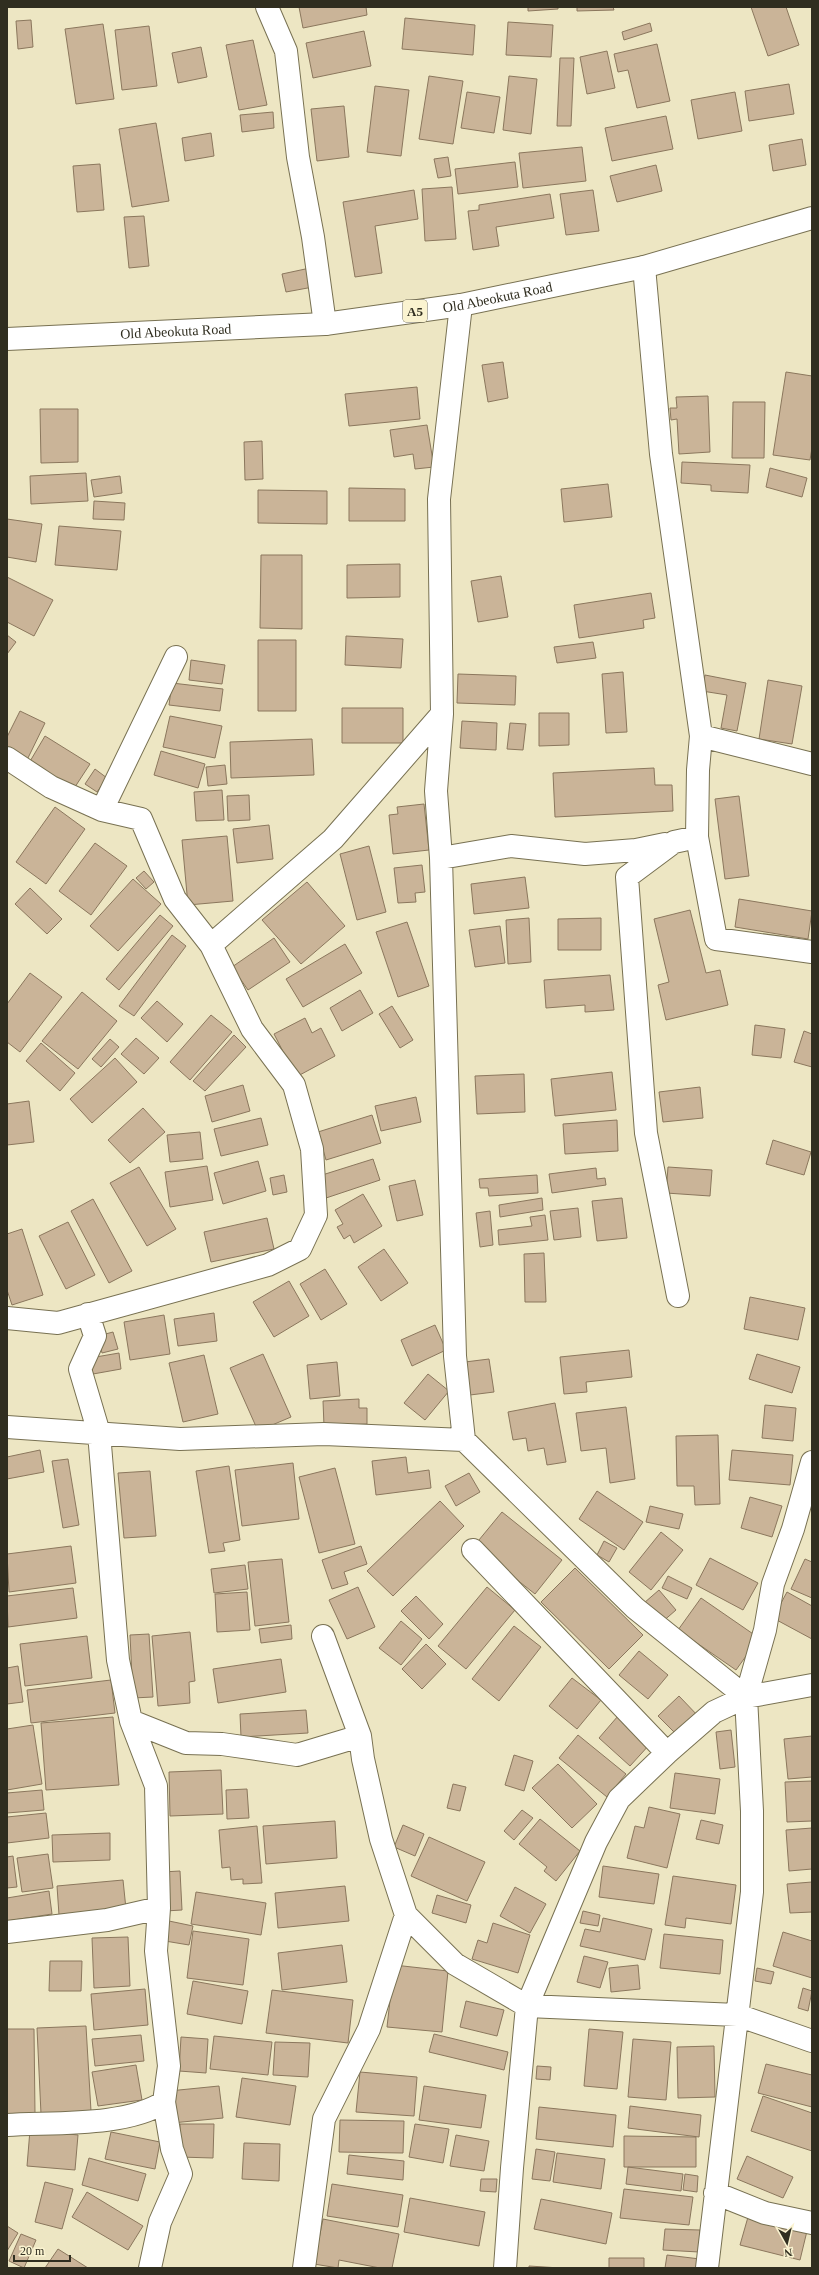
<svg xmlns="http://www.w3.org/2000/svg" width="819" height="2275" font-family="'Times New Roman',serif">
<rect width="100%" height="100%" fill="#ede6c3"/>
<path fill="#cab498" stroke="#8b775d" d="M299 7H366L367 15 303 28Z
M528 7H558V9L528 11Z
M577 7H613L614 10 577 11Z
M751 7H786L799 45 768 56Z
M405 18 475 25 473 55 402 49Z
M31 20 33 47 18 49 16 21Z
M508 22 553 25 551 57 506 55Z
M650 23 652 31 624 40 622 32Z
M103 24 114 99 76 104 65 29Z
M149 26 157 86 122 90 115 30Z
M364 31 371 66 313 78 306 43Z
M253 40 267 105 239 110 226 45Z
M657 44 670 101 637 108 628 70 618 72 614 54Z
M201 47 207 77 178 83 172 53Z
M607 51 615 88 587 94 580 57Z
M560 58H574L571 126H557Z
M429 76 463 81 453 144 419 139Z
M509 76 537 79 531 134 503 130Z
M789 84 794 114 749 121 745 91Z
M375 86 409 90 401 156 367 152Z
M467 92 500 97 494 133 461 128Z
M735 92 742 131 698 139 691 100Z
M344 106 349 157 317 161 311 109Z
M273 112 274 128 242 132 240 115Z
M666 116 673 149 612 161 605 128Z
M156 123 169 201 132 207 119 129Z
M211 133 214 156 185 161 182 138Z
M802 139 806 165 773 171 769 145Z
M582 147 586 181 523 188 519 153Z
M448 157 451 176 438 178 434 159Z
M515 162 518 187 458 194 455 169Z
M100 164 104 210 77 212 73 166Z
M656 165 662 191 617 202 610 176Z
M452 187 456 239 425 241 422 189Z
M414 190 418 219 375 226 382 273 355 277 343 202Z
M593 190 599 231 566 235 560 194Z
M550 194 554 218 496 227 499 246 473 250 468 211 479 210V205Z
M144 216 149 266 129 268 124 217Z
M310 268 313 287 286 292 282 274Z
M503 362 508 398 488 402 482 365Z
M786 372 812 376V448L810 460 773 455Z
M417 387 420 419 349 426 345 394Z
M708 396 710 452 679 454 677 419 671 420 670 408H677L676 397Z
M733 402H765L764 458H732Z
M40 409H78V462L41 463Z
M427 425 434 467 415 469 413 454 394 457 390 430Z
M262 441 263 479 245 480 244 442Z
M682 462 750 465 748 493 711 491V485L681 483Z
M770 468 807 478 802 497 766 487Z
M86 473 88 501 31 504 30 476Z
M120 476 122 493 94 497 91 480Z
M608 484 612 517 564 522 561 489Z
M349 488 405 489V521H349Z
M258 490 327 491V524L258 523Z
M94 501 125 503 124 520 93 519Z
M7 519 42 524 36 562 7 557Z
M59 526 121 531 117 570 55 565Z
M261 555H302V629L260 628Z
M400 564V597L347 598V565Z
M501 576 508 617 478 622 471 581Z
M7 577 53 600 34 636 7 622Z
M651 593 655 618 643 620 644 628 579 638 574 605Z
M7 635 16 642 7 654Z
M346 636 403 639 401 668 345 665Z
M258 640H296V711H258Z
M593 642 596 658 557 663 554 647Z
M191 660 225 665 222 684 189 680Z
M623 672 627 732 606 733 602 674Z
M458 674 516 676 515 705 457 703Z
M705 675 746 683 737 731 721 728 727 695 702 691Z
M768 680 802 686 792 744 759 739Z
M172 683 223 689 220 711 169 705Z
M342 708H403V743H342Z
M20 711 45 723 27 760 7 751V737Z
M539 713H569V745L539 746Z
M170 716 222 726 215 758 163 747Z
M462 721 497 723 496 750 460 748Z
M510 723 526 724 523 750 507 749Z
M45 736 90 764 73 790 29 763Z
M312 739 314 775 231 778 230 742Z
M161 751 205 764 198 788 154 775Z
M225 765 227 784 208 786 206 767Z
M654 768 655 785H672L673 811 555 817 553 773Z
M95 769 107 778 97 792 85 784Z
M222 790 224 820 196 821 194 792Z
M249 795 250 820 228 821 227 796Z
M739 796 749 876 725 879 715 799Z
M424 804 429 850 393 854 389 815 398 814 397 807Z
M55 807 85 829 46 884 16 862Z
M269 825 273 859 237 863 233 829Z
M227 836 233 901 188 905 182 840Z
M95 843 127 866 91 915 59 891Z
M369 846 386 912 357 920 340 854Z
M422 865 425 892 415 893 416 902 398 903 394 868Z
M144 871 154 882 146 889 136 878Z
M525 877 529 908 474 914 471 884Z
M133 879 161 904 118 951 90 926Z
M307 882 345 926 301 964 262 920Z
M30 888 62 919 47 934 15 904Z
M739 899 812 911 808 939 735 927Z
M690 910 706 973 720 970 728 1005 666 1020 658 985 669 982 654 919Z
M160 915 173 926 119 990 106 979Z
M529 918 531 962 508 964 506 920Z
M601 918V950H558V919Z
M407 922 429 986 398 997 376 932Z
M500 926 505 963 475 967 469 930Z
M172 935 186 946 134 1016 119 1006Z
M274 938 290 962 248 990 232 967Z
M345 944 362 973 303 1007 286 979Z
M30 973 62 997 20 1052 7 1042V1004Z
M610 975 614 1010 585 1012V1005L546 1008 544 980Z
M360 990 373 1013 342 1031 330 1008Z
M82 992 117 1021 78 1069 42 1041Z
M157 1001 183 1024 167 1042 141 1018Z
M392 1006 413 1040 400 1048 379 1014Z
M211 1015 232 1032 190 1080 170 1062Z
M305 1018 312 1033 321 1028 335 1056 296 1077 274 1034Z
M755 1025 785 1029 781 1058 752 1055Z
M804 1031 812 1034V1067L794 1062Z
M234 1035 246 1047 205 1091 193 1081Z
M136 1038 159 1058 144 1074 121 1054Z
M110 1039 119 1047 101 1067 92 1059Z
M41 1043 75 1073 60 1091 26 1061Z
M115 1058 137 1082 92 1123 70 1099Z
M612 1072 616 1110 555 1116 551 1079Z
M524 1074 525 1112 477 1114 475 1076Z
M243 1085 250 1111 212 1122 205 1096Z
M700 1087 703 1118 663 1122 659 1092Z
M416 1097 421 1122 381 1131 375 1106Z
M29 1101 34 1142 7 1145V1104Z
M143 1108 165 1132 130 1163 108 1140Z
M372 1115 381 1143 326 1160 318 1132Z
M261 1118 268 1145 221 1156 214 1129Z
M617 1120 618 1151 565 1154 563 1124Z
M200 1132 203 1159 170 1162 167 1135Z
M773 1140 811 1152 804 1175 766 1164Z
M373 1159 380 1180 326 1198 319 1176Z
M258 1161 266 1191 223 1204 214 1173Z
M207 1166 213 1200 170 1207 165 1172Z
M139 1167 176 1229 147 1246 110 1183Z
M668 1167 712 1170 710 1196 666 1193Z
M596 1168 597 1179 605 1178 606 1185 552 1193 549 1174Z
M284 1175 287 1192 273 1195 270 1178Z
M537 1175 538 1193 489 1196 488 1188H480L479 1179Z
M415 1180 423 1215 397 1221 389 1186Z
M363 1194 382 1226 354 1243 350 1235 344 1239 337 1227 343 1224 335 1210Z
M542 1198 543 1210 500 1217 499 1205Z
M622 1198 627 1238 597 1241 592 1201Z
M93 1199 132 1271 109 1283 71 1211Z
M578 1208 581 1237 554 1240 550 1211Z
M490 1211 493 1245 480 1247 476 1213Z
M545 1215 548 1240 499 1245 498 1230 532 1226 530 1217Z
M267 1218 274 1249 211 1262 204 1232Z
M68 1222 95 1275 66 1289 39 1236Z
M22 1229 43 1295 12 1305 7 1290V1234Z
M384 1249 408 1283 381 1301 358 1267Z
M544 1253 546 1302H525L524 1254Z
M325 1269 347 1304 321 1320 300 1284Z
M289 1281 309 1316 274 1337 253 1302Z
M750 1297 805 1308 798 1340 744 1329Z
M214 1313 217 1341 178 1346 174 1319Z
M164 1315 170 1354 130 1360 124 1322Z
M435 1325 446 1350 412 1366 401 1340Z
M113 1332 118 1349 102 1353 98 1336Z
M629 1350 632 1377 586 1382 587 1392 564 1394 560 1357Z
M119 1353 121 1369 93 1374 90 1358Z
M263 1354 291 1417 258 1431 230 1368Z
M757 1354 800 1367 792 1393 749 1379Z
M204 1355 218 1414 183 1422 169 1363Z
M489 1359 494 1392 470 1395 465 1362Z
M337 1362 340 1396 310 1399 307 1365Z
M428 1374 449 1391 425 1420 404 1403Z
M359 1399V1408H367V1424L324 1426 323 1401Z
M555 1403 566 1462 547 1465 544 1448 528 1451 526 1438 513 1440 508 1412Z
M765 1405 796 1408 793 1441 762 1438Z
M626 1407 635 1479 610 1483 606 1448 581 1451 576 1413Z
M718 1435 720 1504 695 1505 694 1486H677L676 1436Z
M40 1450 44 1472 7 1479V1457Z
M732 1450 793 1455 790 1485 729 1480Z
M406 1457 408 1473 429 1470 431 1488 376 1495 372 1461Z
M68 1459 79 1525 63 1528 52 1461Z
M293 1463 299 1519 242 1526 235 1470Z
M229 1466 240 1540 223 1543 225 1551 209 1553 196 1471Z
M335 1468 355 1544 319 1553 299 1477Z
M150 1471 156 1536 124 1538 118 1473Z
M469 1473 480 1492 456 1506 445 1486Z
M597 1491 643 1522 624 1550 579 1519Z
M750 1497 782 1506 772 1537 741 1528Z
M440 1501 464 1526 393 1596 367 1571Z
M650 1506 683 1514 679 1529 646 1522Z
M502 1512 562 1560 535 1594 474 1546Z
M661 1532 683 1550 651 1590 629 1572Z
M604 1541 617 1548 609 1562 597 1555Z
M71 1546 76 1583 9 1592 7 1554Z
M361 1546 367 1564 344 1572 348 1584 332 1589 322 1560Z
M710 1558 758 1583 743 1610 696 1585Z
M282 1559 289 1622 255 1626 248 1562Z
M805 1559 812 1562V1598L791 1589Z
M245 1565 248 1589 214 1593 211 1569Z
M575 1568 643 1635 609 1669 541 1602Z
M668 1576 692 1588 687 1599 662 1588Z
M358 1587 375 1627 347 1639 329 1600Z
M487 1587 515 1610 466 1669 438 1646Z
M73 1588 77 1618 8 1627 7 1596Z
M659 1590 676 1610 661 1623 644 1603Z
M247 1592 250 1630 217 1632 215 1594Z
M787 1592 812 1606V1639L773 1618Z
M416 1596 443 1624 429 1639 401 1611Z
M701 1598 759 1638 736 1670 678 1630Z
M401 1621 422 1639 401 1665 379 1648Z
M291 1625 292 1639 261 1643 259 1629Z
M514 1626 541 1647 499 1701 472 1679Z
M190 1632 195 1681 189 1682 190 1703 158 1706 152 1636Z
M149 1634 153 1697 133 1698 130 1635Z
M87 1636 92 1678 25 1686 20 1644Z
M426 1644 446 1664 422 1689 402 1669Z
M639 1651 668 1675 648 1699 619 1675Z
M281 1659 286 1692 218 1703 213 1669Z
M18 1666 23 1702 7 1704V1668Z
M572 1678 601 1700 577 1729 549 1706Z
M111 1680 115 1713 31 1723 27 1690Z
M679 1696 700 1718 680 1738 658 1716Z
M306 1710 308 1733 241 1737 240 1714Z
M618 1716 650 1744 630 1766 599 1738Z
M113 1717 119 1785 46 1790 41 1723Z
M33 1725 42 1784 7 1790V1729Z
M731 1730 735 1767 720 1769 716 1732Z
M578 1735 626 1774 607 1797 559 1758Z
M812 1736V1777L788 1779 784 1739Z
M514 1755 533 1761 524 1791 505 1785Z
M558 1764 597 1804 572 1828 532 1788Z
M221 1770 223 1814 170 1816 169 1772Z
M675 1773 720 1779 715 1814 670 1808Z
M812 1781V1821L787 1822 785 1782Z
M453 1784 466 1787 460 1811 447 1808Z
M247 1789 249 1818 227 1819 226 1790Z
M42 1790 44 1810 7 1813V1793Z
M649 1807 680 1814 667 1868 627 1858 635 1826 644 1828Z
M522 1810 533 1818 514 1840 504 1831Z
M46 1813 49 1838 7 1843V1817Z
M540 1819 580 1851 556 1881 544 1871 547 1867 519 1844Z
M701 1820 723 1825 719 1844 696 1839Z
M335 1821 337 1858 266 1864 263 1826Z
M403 1825 424 1834 415 1856 394 1847Z
M257 1826 262 1883 243 1884V1879L231 1880 230 1867 222 1868 219 1830Z
M812 1828V1869L789 1871 786 1830Z
M110 1833V1860L53 1862 52 1835Z
M429 1837 485 1862 467 1901 411 1876Z
M48 1854 53 1888 22 1892 17 1858Z
M13 1856 17 1887 7 1888V1857Z
M603 1866 659 1874 654 1904 599 1897Z
M180 1871 182 1910 165 1911 162 1872Z
M673 1876 736 1885 731 1924 686 1918 685 1928 665 1925Z
M123 1880 126 1909 59 1915 57 1886Z
M812 1882V1912L790 1913 787 1884Z
M345 1886 349 1921 278 1928 275 1893Z
M515 1887 546 1904 530 1933 500 1916Z
M49 1891 52 1914 7 1921V1898Z
M196 1892 266 1903 261 1935 191 1924Z
M437 1895 471 1905 466 1923 432 1913Z
M583 1911 600 1915 598 1926 580 1923Z
M603 1918 652 1929 645 1960 580 1946 585 1929 600 1932Z
M169 1921 193 1926 189 1945 165 1941Z
M493 1923 530 1935 518 1973 472 1959 478 1940 487 1943Z
M193 1931 249 1939 243 1985 187 1978Z
M783 1932 812 1941V1978L773 1966Z
M664 1934 723 1940 720 1974 660 1968Z
M128 1937 130 1986 94 1988 92 1938Z
M342 1945 347 1982 282 1990 278 1953Z
M584 1956 608 1962 600 1988 577 1982Z
M50 1961H82L81 1991H49Z
M394 1965 448 1971 442 2032 387 2027Z
M638 1965 640 1989 611 1992 609 1968Z
M757 1968 774 1972 771 1984 755 1981Z
M193 1981 248 1991 242 2024 187 2014Z
M803 1988 812 1991 808 2011 798 2008Z
M145 1989 148 2025 94 2030 91 1994Z
M272 1990 353 2000 348 2043 266 2033Z
M466 2001 504 2010 497 2036 460 2027Z
M86 2026 91 2111 41 2114 37 2028Z
M7 2029H34L35 2114H7Z
M589 2029 623 2032 617 2089 584 2086Z
M434 2034 508 2052 504 2070 429 2052Z
M141 2035 144 2061 95 2066 92 2039Z
M214 2036 272 2042 268 2075 210 2069Z
M181 2037 208 2039 206 2073 179 2071Z
M633 2039 671 2042 666 2100 628 2097Z
M275 2042 310 2043 308 2077 273 2075Z
M714 2046 715 2097 678 2098 677 2047Z
M766 2064 812 2075V2107L758 2093Z
M136 2065 142 2100 98 2106 92 2072Z
M537 2066 551 2067 550 2080 536 2079Z
M360 2072 417 2077 414 2116 356 2112Z
M242 2078 296 2086 290 2125 236 2117Z
M219 2086 223 2118 172 2123 169 2091Z
M424 2086 486 2095 481 2128 419 2120Z
M763 2096 812 2113V2151L751 2131Z
M630 2106 701 2115 699 2137 628 2128Z
M539 2107 616 2115 613 2147 536 2139Z
M340 2120 404 2121 403 2153 339 2152Z
M180 2124H214L213 2158 179 2157Z
M415 2124 449 2129 443 2163 409 2157Z
M30 2130 78 2135 75 2170 27 2166Z
M111 2132 160 2142 155 2169 105 2159Z
M456 2135 489 2141 484 2171 450 2166Z
M624 2136 696 2137V2167H624Z
M244 2143 280 2144 279 2181 242 2179Z
M536 2149 555 2152 550 2181 532 2179Z
M557 2153 605 2159 601 2189 553 2182Z
M349 2155 404 2161 403 2180 347 2174Z
M747 2156 793 2177 783 2198 737 2179Z
M89 2158 146 2174 138 2201 82 2185Z
M628 2167 683 2174 681 2191 626 2184Z
M685 2174 698 2176 697 2192 683 2190Z
M481 2179H497L496 2192 480 2191Z
M45 2182 73 2189 62 2229 35 2222Z
M332 2184 403 2195 398 2227 327 2216Z
M624 2189 693 2197 689 2225 620 2218Z
M87 2192 143 2226 128 2250 72 2217Z
M410 2198 485 2212 479 2246 404 2232Z
M541 2199 612 2213 606 2244 534 2229Z
M748 2217 807 2231 800 2260 740 2245Z
M323 2219 399 2234 392 2268H380L339 2260 338 2268 314 2264Z
M7 2226 18 2233 7 2251Z
M665 2229 700 2230 699 2252 663 2250Z
M21 2234 36 2240 24 2268 9 2261Z
M58 2249 88 2268H45Z
M667 2255 700 2259 699 2268H665Z
M609 2258H644V2268H609Z
M529 2266 560 2268H529Z"/>
<g fill="none" stroke-linecap="round" stroke-linejoin="round">
<g stroke="#787152" stroke-width="24">
<path id="minor" d="M267 7 286 51 298 157 313 237 325 324
M644 267 661 454 701 736 698 770 697 837 674 842 627 877 646 1133 678 1296
M461 305 439 499 442 714 436 791 441 858 455 1356 464 1440 635 1608 746 1697 812 1685
M701 736 812 764
M7 758 51 787 102 810 141 819 175 899 211 945 252 1029 294 1085 312 1149 316 1215 300 1249 268 1265 58 1323 7 1318
M102 810 176 657
M697 837 716 939 812 952
M441 858 511 846 585 854 636 850 665 844
M211 945 333 839 442 714
M88 1314 95 1336 80 1369 99 1433 118 1660 131 1721 156 1786 159 1908 156 1951 169 2066 164 2102 172 2149 181 2174 160 2222 150 2268
M7 1427 180 1439 324 1434 464 1440
M473 1550 667 1753
M323 1636 360 1736 363 1759 381 1839 406 1915 455 1964 527 2006 737 2015 812 2041
M131 1721 186 1743 222 1744 297 1755 360 1736
M7 1932 107 1920 159 1908
M7 2125C53 2122 126 2127 164 2102
M715 2193 765 2213 812 2223
M304 2268 324 2119 369 2029 406 1915
M505 2268 512 2168 527 2006 596 1842 619 1799 667 1753 714 1712 746 1697
M707 2268 752 1892V1811L746 1697 765 1630 773 1584 793 1529 812 1462"/>
</g>
<g stroke="#787152" stroke-width="24">
<g id="highway">
<path id="s1" d="M7 339 325 324 461 305 644 267 812 218"/>
</g>
</g>
<use href="#minor" stroke="#fff" stroke-width="22"/>
<use href="#highway" stroke="#fff" stroke-width="22"/>
</g>
<g text-anchor="middle" dominant-baseline="central" stroke-width="3" stroke-linejoin="round" paint-order="stroke">
<rect fill="#faf3d0" stroke="#6d6955" stroke-width="1" x="403" y="300" width="24" height="22" rx="3"/>
<g font-size="13" font-weight="bold" fill="#302e20">
<text x="415" y="311">A5</text>
</g>
<g font-size="14" fill="#302e20" stroke="#faf3d0">
<text stroke="none"><textPath href="#s1" startOffset="493">Old Abeokuta Road</textPath></text>
<text stroke="none"><textPath href="#s1" startOffset="169">Old Abeokuta Road</textPath></text>
</g>
</g>
<rect width="819" height="2275" fill="none" stroke="#302e20" stroke-width="16"/>
<g transform="translate(787 2243) rotate(172)" stroke="#faf3d0" stroke-width="3" paint-order="stroke">
<path d="M0-3L7 15L0 10L-7 15Z" fill="#302e20"/>
<text y="-6" font-size="11" font-weight="bold" text-anchor="middle" fill="#302e20">N</text>
</g>
<path d="M14 2255v6h56v-6" fill="none" stroke="#302e20" stroke-width="2"/>
<text x="20" y="2255" font-size="12" fill="#302e20" stroke="#faf3d0" stroke-width="3" paint-order="stroke">20 m</text>
</svg>
